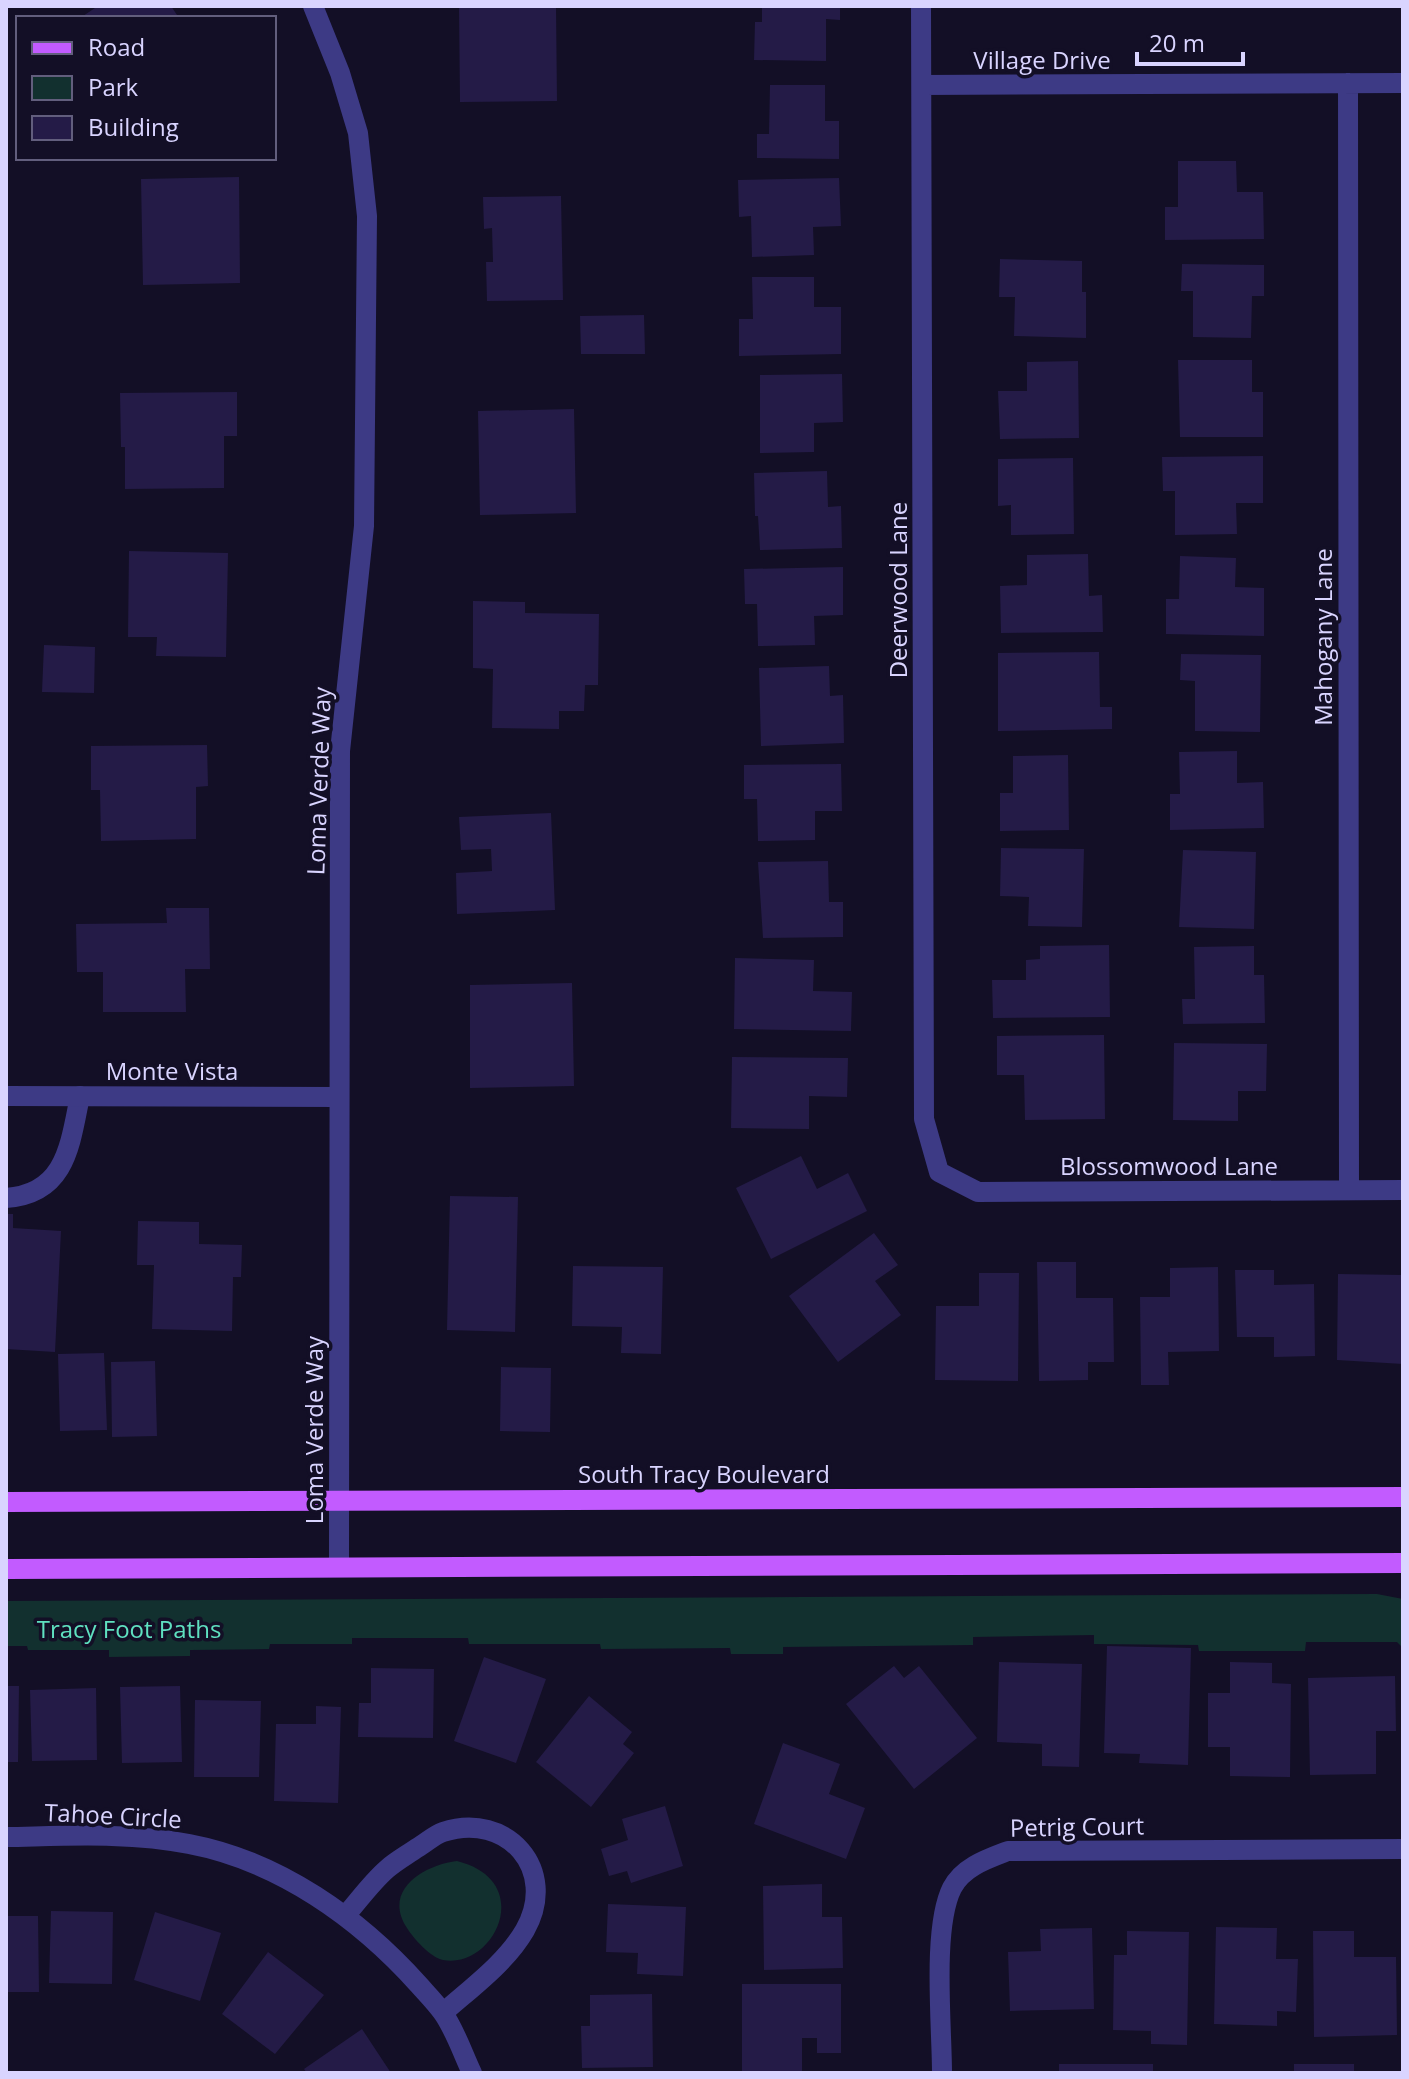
<svg xmlns="http://www.w3.org/2000/svg" width="1409" height="2079" font-family="'Open Sans',sans-serif">
<rect width="100%" height="100%" fill="#130f26"/>
<path fill="#12302f" d="M1377 1594 1403 1599V1648L1397 1642H1306L1305 1651H1199L1198 1645 1094 1644V1635L973 1637V1645L783 1647V1654H731L730 1648 601 1649 600 1644H469L468 1638H352V1644H270L269 1649 190 1650V1656L109 1657V1650H28L27 1646H6V1601Z
M457 1861C537 1881 494 1970 443 1960 430 1957 414 1939 407 1928 382 1890 424 1865 457 1861Z"/>
<path fill="#241b47" d="M98 6H171L179 18H80Z
M459 6H556L557 101 460 102Z
M762 6H840V20L826 19V61L754 60 755 22H762Z
M770 85H825V121H839V159L757 158V134H769Z
M1178 161H1236L1237 192H1263L1264 239 1165 240V207H1178Z
M239 177 240 283 143 285 141 179Z
M839 178 841 226 813 227 814 255 752 257 751 216 739 217 738 180Z
M561 196 563 300 487 301 486 262H493L492 228 484 229 483 197Z
M1000 259 1082 261V292H1086V338L1014 336 1015 297H999Z
M1182 264 1264 265V296H1252L1251 338 1193 337V291H1181Z
M752 277H814V307H841V354L739 356V319H753Z
M644 315 645 354H581L580 316Z
M1178 360H1252V392H1263V437H1180Z
M1078 361 1079 438 1000 439 998 391H1027V362Z
M842 374 843 422 814 423V452L760 453V375Z
M237 392V436H224V488L125 489V447H121L120 393Z
M574 409 576 513 480 515 478 411Z
M1263 456V503H1236L1237 534 1175 535V491H1163L1162 457Z
M1073 458 1074 534 1011 535V505L998 506V459Z
M827 471 828 507 841 506 842 548 760 550 758 516H755L754 473Z
M129 551 228 553 226 657 156 656 157 637H128Z
M1088 554 1089 596 1102 595 1103 632 1001 633 1000 586 1027 585V555Z
M1180 556 1236 558 1235 587 1264 588V636L1166 634V599H1179Z
M843 567V615L814 616 815 645 758 646 757 604H745L744 569Z
M473 601 525 602V613L599 614 598 685H585L584 711H559V729L492 728 493 669 473 668Z
M44 645 95 647 94 693 42 692Z
M1099 652 1100 707H1112V729L998 731V653Z
M1181 654 1261 655 1260 732 1195 731V681L1180 680Z
M829 666 830 696 843 695 844 743 761 746 759 668Z
M207 745 208 786 196 787V839L101 841 100 790H91V746Z
M1237 751V783L1263 782 1264 828 1170 830V794H1180L1179 752Z
M1068 755 1069 830 1000 831V793H1013V756Z
M841 764 842 811H815V840L758 841 757 799H744V765Z
M551 813 555 910 457 914 456 873 492 871 491 849 461 850 459 817Z
M1001 848 1084 849 1082 927 1028 926 1029 897 1000 896Z
M1183 850 1256 852 1254 929 1179 927Z
M828 861 829 902H843V937L763 938 758 862Z
M166 908H209L210 969H185L186 1012H103V972H77L76 924 167 923Z
M1109 945 1110 1017 993 1018 992 980H1026V960L1040 959V946Z
M1254 946V975H1264L1265 1023 1183 1024 1182 999H1195L1194 947Z
M735 958 814 960 813 991 852 992 851 1031 734 1029Z
M572 983 574 1086 470 1088V985Z
M1104 1035 1105 1119 1025 1120 1024 1075H997V1036Z
M1174 1043 1267 1044 1266 1091H1238V1121L1173 1120Z
M732 1057 848 1058 847 1097 809 1096V1129L731 1128Z
M801 1156 817 1189 848 1173 867 1211 771 1259 736 1188Z
M450 1196 518 1197 515 1332 447 1330Z
M6 1214H13V1228L61 1231 55 1352 6 1349Z
M138 1221 199 1222V1244L242 1245 241 1277H233L232 1331 152 1329 154 1265H137Z
M874 1233 898 1265 875 1281 901 1315 838 1362 789 1296Z
M1037 1262H1076V1298H1113L1114 1362H1088V1380L1039 1381Z
M573 1266 663 1267 661 1354 621 1353 622 1327 572 1326Z
M1218 1267 1219 1351 1168 1352 1169 1385H1141L1140 1297H1170V1268Z
M1235 1270H1274V1285L1314 1284 1315 1356 1274 1357V1337H1237Z
M979 1273H1019L1018 1381 935 1380 936 1306H979Z
M1338 1274 1403 1275V1364L1337 1360Z
M104 1353 107 1430 60 1431 58 1354Z
M155 1361 157 1436 112 1437 111 1362Z
M501 1367 551 1368 550 1432 500 1431Z
M1107 1646 1191 1648 1188 1765 1139 1763 1140 1754 1104 1753Z
M484 1657 546 1679 516 1763 454 1741Z
M999 1662 1082 1664 1079 1767 1042 1766V1744L997 1742Z
M1230 1662 1272 1663V1683L1291 1684 1290 1777 1230 1776V1747H1208V1693H1230Z
M894 1666 904 1678 919 1666 977 1738 914 1789 846 1704Z
M371 1668 434 1669 433 1738 358 1737 359 1703H371Z
M1395 1676 1396 1731H1376V1774L1310 1775 1308 1678Z
M6 1686H19L18 1762H6Z
M180 1686 182 1762 122 1763 120 1687Z
M96 1688 97 1760 32 1761 30 1690Z
M589 1696 632 1732 623 1744 634 1753 591 1807 536 1762Z
M195 1700 261 1701 259 1777H194Z
M316 1706 341 1707 338 1803 274 1801 276 1724H316Z
M783 1743 840 1764 829 1794 865 1808 846 1859 754 1824Z
M665 1806 683 1866 631 1883 627 1871 609 1876 601 1849 628 1840 622 1819Z
M822 1884V1917H842L843 1968 764 1970 763 1886Z
M608 1904 686 1907 683 1976 637 1974 638 1953 606 1952Z
M51 1911 113 1912 112 1984 49 1983Z
M155 1912 221 1933 200 2001 134 1980Z
M6 1916H38L39 1992H6Z
M1216 1927 1277 1928 1276 1959H1298L1296 2012 1277 2011V2026L1214 2024Z
M1092 1928 1094 2009 1010 2011 1008 1952 1041 1951 1040 1929Z
M1127 1931 1189 1932 1187 2045 1151 2044V2031L1113 2030 1114 1955H1127Z
M1313 1931H1354V1957H1396L1397 2035 1314 2037Z
M268 1952 324 1995 275 2054 222 2014Z
M742 1984H841V2053H817V2038H802V2071H742Z
M652 1994 653 2067 582 2068 581 2026H590V1995Z
M362 2029 391 2073H307L304 2069Z
M1059 2064H1153V2073H1059Z
M1294 2064H1354V2073H1294Z"/>
<g fill="none" stroke-linecap="round" stroke-linejoin="round">
<path stroke="#3d3a85" stroke-width="20" d="M6 1198C66 1194 70 1145 80 1096"/>
<path stroke="#3d3a85" stroke-width="20" d="M313 6 340 73 358 133 367 216 364 526 340 751 339 1567
M921 6 924 1119 939 1172 978 1192 1403 1190
M1348 83 1349 1190
M922 85 1403 83
M6 1096 339 1097
M6 1837C66 1836 129 1832 189 1844 279 1861 359 1918 419 1985 427 1994 436 2003 443 2013 455 2030 463 2054 472 2073
M346 1915C359 1900 372 1882 387 1869 396 1861 407 1855 417 1848 426 1843 434 1835 443 1832 507 1811 559 1870 525 1930 506 1963 471 1988 443 2013
M942 2073C942 2026 932 1928 952 1888 963 1867 987 1859 1008 1851L1403 1849"/>
<path stroke="#c25bff" stroke-width="20" d="M6 1502 1403 1497
M6 1569 1403 1563"/>
</g>
<g text-anchor="middle" dominant-baseline="central" stroke-width="7" stroke-linejoin="round" paint-order="stroke">
<g font-size="24" fill="#d9d4ff" stroke="#130f26">
<text x="1042" y="59">Village Drive</text>
<text transform="translate(897 590) rotate(-90)">Deerwood Lane</text>
<text transform="translate(1322 637) rotate(-90)">Mahogany Lane</text>
<text transform="translate(318 781) rotate(-88)">Loma Verde Way</text>
<text x="172" y="1070">Monte Vista</text>
<text x="1169" y="1165">Blossomwood Lane</text>
<text transform="translate(313 1430) rotate(-90)">Loma Verde Way</text>
<text x="704" y="1473">South Tracy Boulevard</text>
<text transform="translate(113 1815) rotate(3)">Tahoe Circle</text>
<text transform="translate(1077 1826) rotate(-1)">Petrig Court</text>
</g>
<g font-size="24" fill="#5fe0c0" stroke="#130f26">
<text x="129" y="1628">Tracy Foot Paths</text>
</g>
</g>
<rect width="1409" height="2079" fill="none" stroke="#d9d4ff" stroke-width="16"/>
<rect x="16" y="16" width="260" height="144" fill="#130f26" stroke="#625e7d" stroke-width="2"/>
<rect x="32" y="42" width="40" height="12" fill="#c25bff" stroke="#625e7d" stroke-width="2"/>
<text x="88" y="56" font-size="24" fill="#d9d4ff">Road</text>
<rect x="32" y="76" width="40" height="24" fill="#12302f" stroke="#625e7d" stroke-width="2"/>
<text x="88" y="96" font-size="24" fill="#d9d4ff">Park</text>
<rect x="32" y="116" width="40" height="24" fill="#241b47" stroke="#625e7d" stroke-width="2"/>
<text x="88" y="136" font-size="24" fill="#d9d4ff">Building</text>
<path d="M1137 52v12h106v-12" fill="none" stroke="#d9d4ff" stroke-width="4"/>
<text x="1149" y="52" font-size="24" fill="#d9d4ff" stroke="#130f26" stroke-width="6" paint-order="stroke">20 m</text>
</svg>
